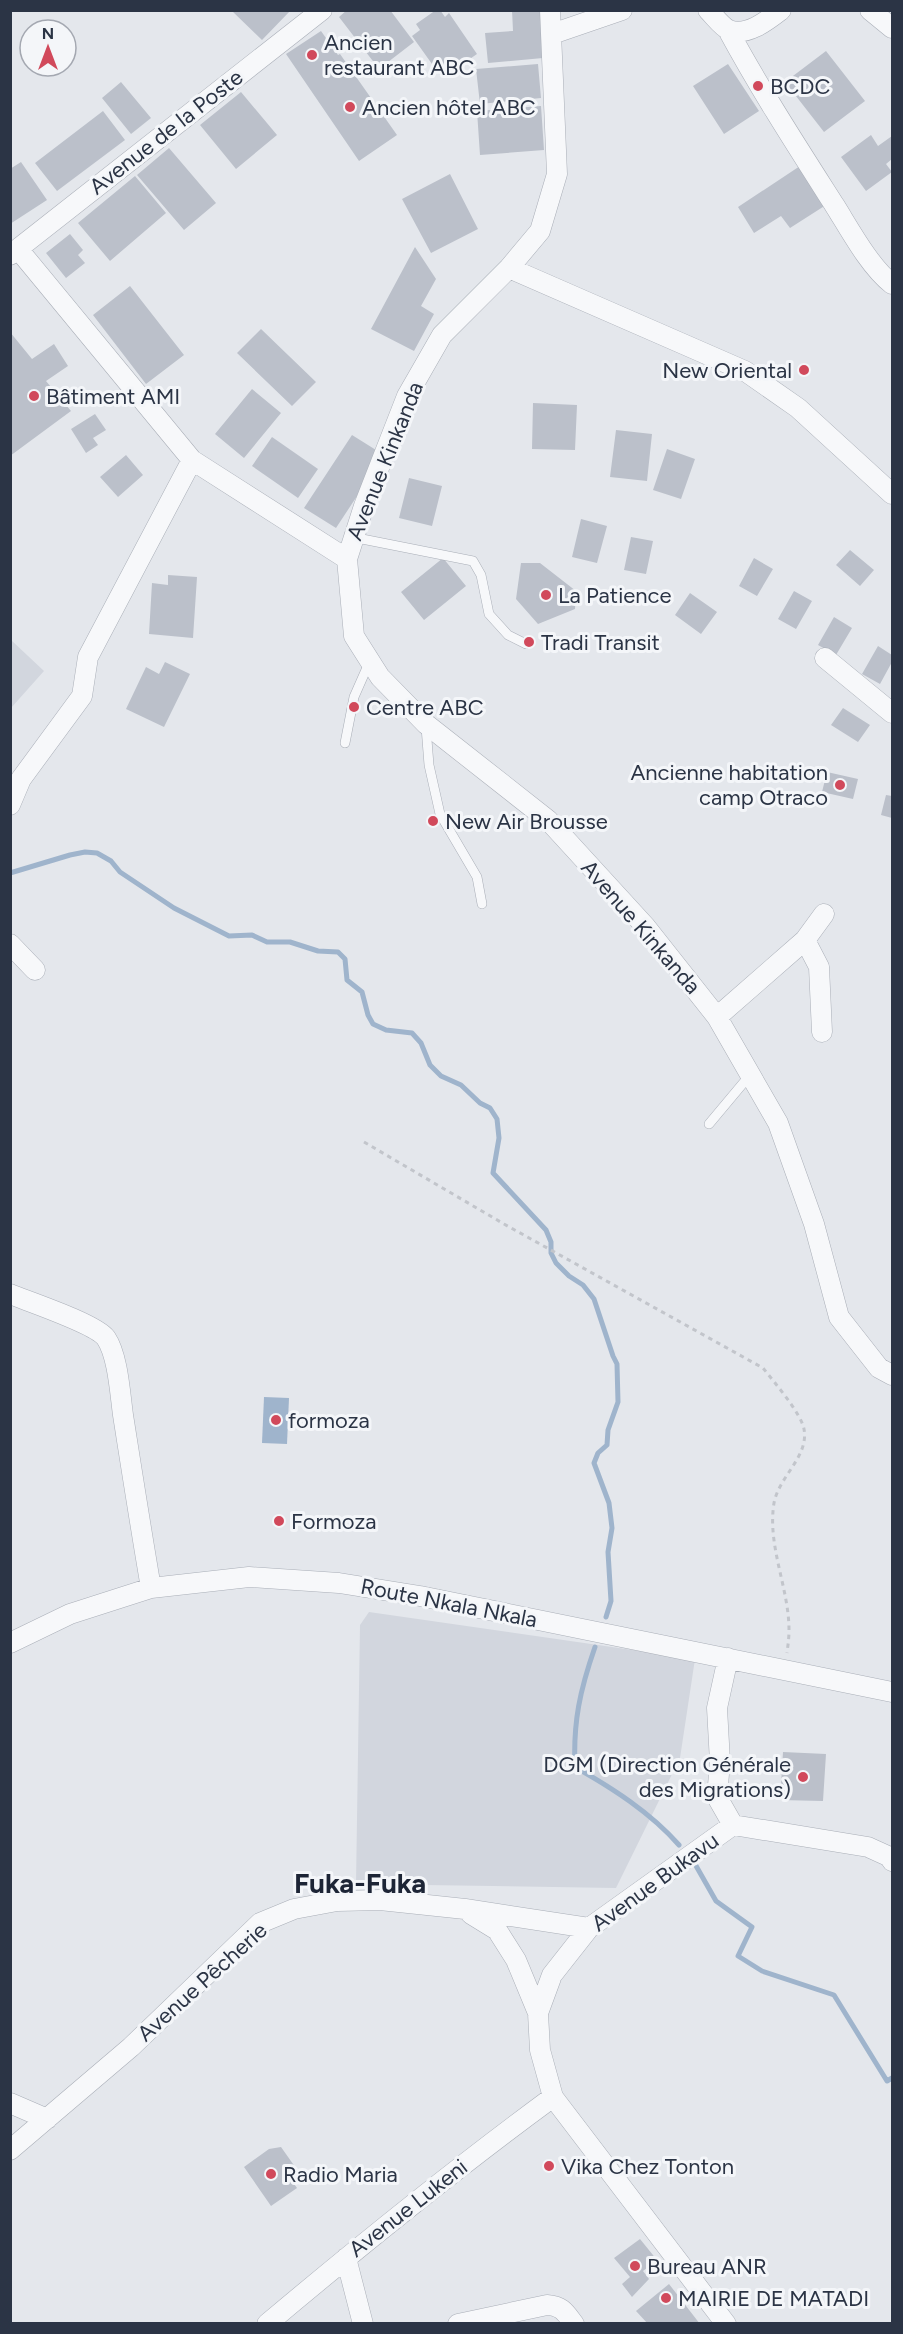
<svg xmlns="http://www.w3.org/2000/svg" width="903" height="2334" font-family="Figtree,sans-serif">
<rect width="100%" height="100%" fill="#e4e7ec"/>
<path fill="#d2d6de" d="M11 640 44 671 11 708Z
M369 1612 695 1659 680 1758 616 1888 356 1884 360 1625Z"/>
<path fill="#9fb4cc" d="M264 1397 289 1398 287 1444 262 1443Z"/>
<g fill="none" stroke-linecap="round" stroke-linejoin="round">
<path stroke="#9fb4cc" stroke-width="5" d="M10 873 70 855 85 852 97 853 111 861 120 872 174 908 229 936 252 935 267 942H290L318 951 338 952 345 959 347 980 362 992 368 1015 373 1024 386 1030 412 1033 421 1043 430 1065 441 1076 461 1085 480 1103 490 1108 497 1119 499 1138 493 1173 546 1230 551 1242V1253L556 1263 569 1276 583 1285 594 1299 613 1356 617 1364 618 1402 608 1430 607 1445 598 1453 594 1463 609 1503 612 1528 608 1552 611 1601 606 1617
M595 1647C580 1690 573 1722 575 1767 612 1788 650 1812 679 1845
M695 1864 716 1901 752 1927 738 1956 762 1971 834 1995 887 2081 892 2078"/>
</g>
<path fill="#bbc0ca" d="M231 10H291L262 40Z
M347 10H390L414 42 379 69 339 17Z
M436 10H440L445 17 449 13 477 54 442 78 412 36 420 30 416 24Z
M512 10H540L543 58 488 63 485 33 513 31Z
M321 31 338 55 340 54 397 135 359 161 286 54Z
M826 51 865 101 824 132 785 82Z
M538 64 541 98 480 104 476 69Z
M728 64 759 111 724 134 693 86Z
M121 82 151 118 131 134 102 98Z
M241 92 277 135 236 169 200 125Z
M541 106 544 150 480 155 477 111Z
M103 111 125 140 57 191 35 163Z
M871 135 878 146 892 136V159L886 164 892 172 866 191 841 157Z
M169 148 216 203 184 230 137 175Z
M21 162 47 200 10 224V169Z
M800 166 826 205 790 228 781 216 754 233 738 207Z
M450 174 478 229 431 253 402 199Z
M135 176 166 213 110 261 78 223Z
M70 234 83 250 78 255 85 263 66 278 46 253Z
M415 247 436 279 421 306 434 314 414 351 371 329Z
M130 286 184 355 146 384 93 315Z
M261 329 316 382 292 406 237 353Z
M10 332 32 359 54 344 68 366 46 381 71 411 10 456Z
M252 389 281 413 244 458 215 434Z
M533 403 577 405 575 450 532 449Z
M95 414 106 430 93 438 98 445 86 453 71 429Z
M616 430 652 434 647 481 610 477Z
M352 435 384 455 336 528 304 508Z
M272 437 318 469 298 498 252 466Z
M667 449 695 459 681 499 653 490Z
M126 455 143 475 118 497 100 477Z
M409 478 442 486 432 526 399 518Z
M581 519 607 526 597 563 572 557Z
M631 537 653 541 646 574 624 570Z
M850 550 874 570 860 586 836 565Z
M443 558 466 586 424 620 401 592Z
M754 558 773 569 757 596 739 586Z
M521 563H540L576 591 575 609 538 624 516 599Z
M168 575 197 577 193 638 149 634 152 583 168 585Z
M794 591 812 601 796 629 778 619Z
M690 593 717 612 701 634 675 615Z
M834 617 852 628 836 655 818 645Z
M878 646 892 655V662L880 684 862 674Z
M165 662 190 674 164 727 126 709 146 667 159 674Z
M843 708 870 725 858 742 831 725Z
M827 772 858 779 853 799 822 792Z
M886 795 892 796V818L881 815Z
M783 1752 826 1754 823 1801 780 1800Z
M281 2147 298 2171 289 2177 297 2188 271 2206 244 2167 269 2149Z
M640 2239 657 2260 643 2271 649 2279 632 2297 622 2284 630 2277 614 2258Z
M669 2284 700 2324H648L636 2311Z"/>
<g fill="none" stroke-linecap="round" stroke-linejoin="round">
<g stroke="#a9aeb7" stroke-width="10">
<path id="service" d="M352 537 473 561 481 575 489 614 508 635 526 644
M426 727 429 765 440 814 477 877 482 904
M345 743 354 697 369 663
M709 1124 750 1075"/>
</g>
<g stroke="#a9aeb7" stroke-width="21">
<path id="minor" d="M550 10 557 174 540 231 509 268 442 335 407 396 364 506 347 559 354 636 380 677 426 724 548 820 645 926 717 1017 778 1123 814 1224 839 1317 879 1368 892 1375
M708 10C714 16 722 27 729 30 747 37 768 20 781 10
M870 10 892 28
M728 30C761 91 798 148 835 206 850 230 870 267 892 284
M552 34 622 10
M18 249 192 460 347 559
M10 255 322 10
M509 268 745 371 798 408 892 494
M825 658 892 713
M10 805 21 779 82 696 88 657 192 460
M805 940 819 967 822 1032
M10 944 35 970
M717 1017 805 940 824 914
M10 1294C30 1302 96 1324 106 1338 118 1356 120 1393 123 1415 132 1472 141 1530 151 1588
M10 1643 70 1614 151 1588 249 1577 339 1583 420 1596 892 1692
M728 1658 717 1708 720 1762 717 1797 733 1825
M471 1914 497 1930 516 1960 538 2013
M10 2103 47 2119
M10 2150 131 2047 260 1923 294 1909 337 1901 380 1900 465 1909 589 1928
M346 2258 363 2324
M267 2324C361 2245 455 2169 553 2097
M458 2324 547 2305C562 2306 565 2312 574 2324
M726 2324 553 2097 540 2050 538 2013 552 1975 589 1928 733 1825 868 1847 890 1857 892 1861"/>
</g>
<path stroke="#c2c5cb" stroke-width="3" stroke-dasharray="4.5 4.5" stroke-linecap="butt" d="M364 1142 504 1224 763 1368C774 1382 801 1413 804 1429 809 1457 779 1476 774 1503 767 1546 789 1588 789 1630 789 1638 788 1645 787 1653"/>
<use href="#service" stroke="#f7f8fa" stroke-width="9"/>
<use href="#minor" stroke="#f7f8fa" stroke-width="20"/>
</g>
<g fill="#d1495b" stroke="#f4f6f9" stroke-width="2">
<circle cx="312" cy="55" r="6"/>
<circle cx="758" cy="86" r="6"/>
<circle cx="350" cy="107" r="6"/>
<circle cx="804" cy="370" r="6"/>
<circle cx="34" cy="396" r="6"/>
<circle cx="546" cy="595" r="6"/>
<circle cx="529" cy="642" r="6"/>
<circle cx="354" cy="707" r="6"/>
<circle cx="840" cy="785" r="6"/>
<circle cx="433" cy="821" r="6"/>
<circle cx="276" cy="1420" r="6"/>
<circle cx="279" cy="1521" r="6"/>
<circle cx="803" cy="1777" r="6"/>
<circle cx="549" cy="2166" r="6"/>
<circle cx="271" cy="2174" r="6"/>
<circle cx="635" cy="2266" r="6"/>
<circle cx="666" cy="2298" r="6"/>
</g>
<g text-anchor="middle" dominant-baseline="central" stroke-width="6" stroke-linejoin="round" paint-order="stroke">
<g font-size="22" fill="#2b3445" stroke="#f4f6f9" text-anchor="start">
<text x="324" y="42">Ancien<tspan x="324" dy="25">restaurant ABC</tspan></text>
<text x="770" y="86">BCDC</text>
<text x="362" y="107">Ancien hôtel ABC</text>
<text x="792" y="370" text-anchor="end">New Oriental</text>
<text x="46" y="396">Bâtiment AMI</text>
<text x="558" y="595">La Patience</text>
<text x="541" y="642">Tradi Transit</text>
<text x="366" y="707">Centre ABC</text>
<text x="828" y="772" text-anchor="end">Ancienne habitation<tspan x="828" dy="25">camp Otraco</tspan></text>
<text x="445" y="821">New Air Brousse</text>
<text x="288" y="1420">formoza</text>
<text x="291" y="1521">Formoza</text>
<text x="791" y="1764" text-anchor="end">DGM (Direction Générale<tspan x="791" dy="25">des Migrations)</tspan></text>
<text x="561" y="2166">Vika Chez Tonton</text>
<text x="283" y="2174">Radio Maria</text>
<text x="647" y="2266">Bureau ANR</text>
<text x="678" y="2298">MAIRIE DE MATADI</text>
</g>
<g font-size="22" fill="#2b3445" stroke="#f4f6f9">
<text transform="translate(166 132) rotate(-38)">Avenue de la Poste</text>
<text transform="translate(385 461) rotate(-68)">Avenue Kinkanda</text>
<text transform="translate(641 927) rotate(49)">Avenue Kinkanda</text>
<text transform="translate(449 1603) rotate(11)">Route Nkala Nkala</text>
<text transform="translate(655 1882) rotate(-36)">Avenue Bukavu</text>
<text transform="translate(202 1982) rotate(-42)">Avenue Pêcherie</text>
<text transform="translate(408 2208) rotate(-38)">Avenue Lukeni</text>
</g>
<g font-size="28" font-weight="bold" fill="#1d2536" stroke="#f4f6f9">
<text x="360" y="1883">Fuka-Fuka</text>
</g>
</g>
<rect width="903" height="2334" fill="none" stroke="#2b3445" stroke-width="24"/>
<g transform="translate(48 48)"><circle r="28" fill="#f4f6f9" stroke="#a4a8b1" stroke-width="1.5"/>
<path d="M0-4.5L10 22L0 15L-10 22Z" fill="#d1495b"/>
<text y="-9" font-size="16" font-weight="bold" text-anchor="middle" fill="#2b3445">N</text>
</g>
</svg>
